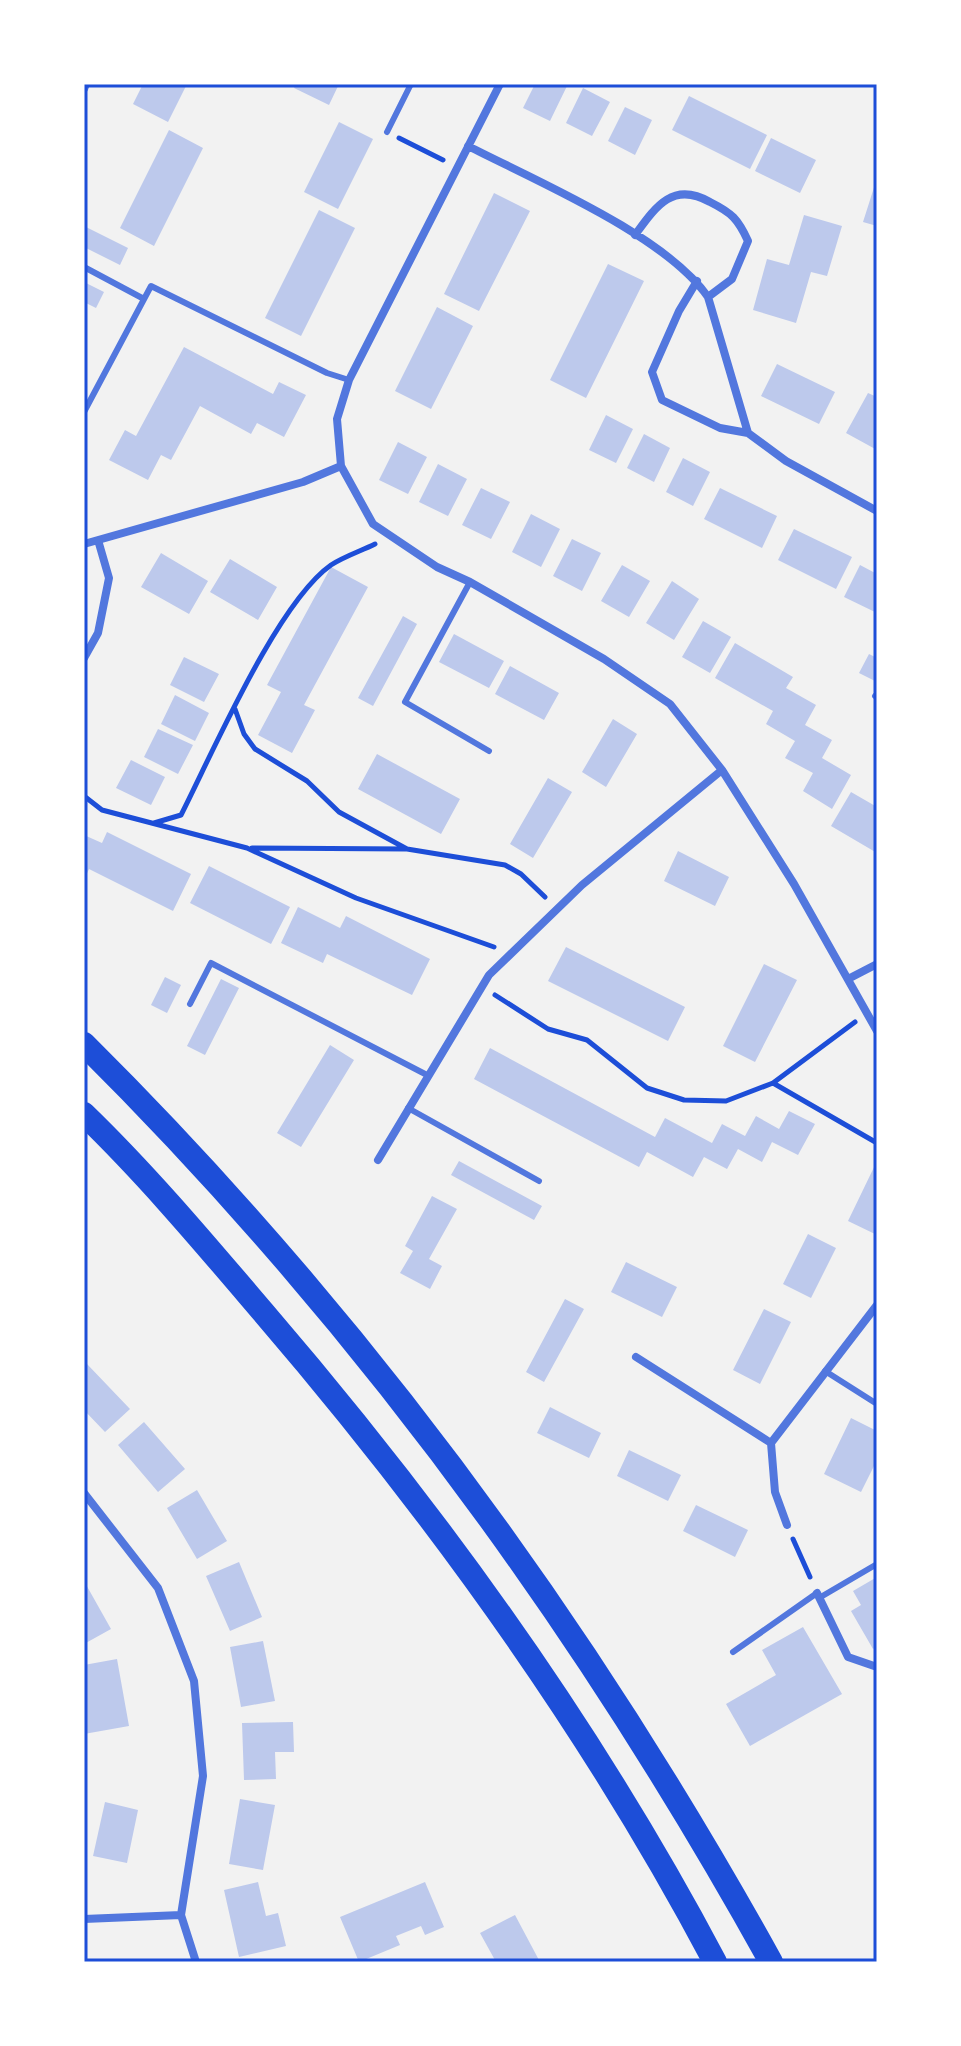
<svg xmlns="http://www.w3.org/2000/svg" width="961" height="2046" font-family="'Source Sans 3',sans-serif">
<rect width="100%" height="100%" fill="#f2f2f2"/>
<path fill="#bdc9ec" d="M143 84H187L168 122 133 104Z
M296 84H339L329 105 294 88Z
M535 84 567 86 550 121 523 108Z
M583 88 610 102 592 136 566 123Z
M689 96 767 135 750 169 672 130Z
M625 107 652 120 635 155 608 141Z
M339 122 373 139 338 209 304 192Z
M169 130 203 148 154 246 120 228Z
M771 138 816 160 800 193 755 171Z
M877 178V226L863 222Z
M494 193 530 211 479 311 444 294Z
M319 210 355 228 301 336 265 318Z
M804 215 842 226 827 276 811 272 796 323 753 310 767 259 789 265Z
M84 226 128 248 120 265 84 247Z
M608 264 644 281 586 398 550 380Z
M84 282 104 292 96 308 84 302Z
M437 307 473 326 431 409 395 391Z
M184 347 273 394 279 382 306 395 284 437 257 423 251 434 200 406 171 460 161 455 148 480 109 460 125 430 136 436Z
M777 364 835 392 819 424 761 396Z
M868 393 877 397V450L846 433Z
M606 415 633 429 616 463 589 450Z
M644 434 670 448 654 482 627 468Z
M398 442 427 457 408 494 379 480Z
M683 458 710 472 693 506 666 492Z
M438 464 467 479 448 516 419 502Z
M481 488 510 502 491 539 462 525Z
M720 488 777 516 762 548 704 519Z
M531 514 560 529 541 567 512 552Z
M794 529 852 557 836 589 778 560Z
M572 539 601 553 582 591 553 576Z
M161 553 208 581 189 614 141 587Z
M230 559 277 587 258 620 210 592Z
M622 565 650 581 629 617 601 601Z
M860 565 877 574V613L844 597Z
M331 567 368 587 304 705 315 710 292 753 258 735 281 692 267 685Z
M672 581 699 599 674 640 646 623Z
M403 616 417 624 373 706 358 698Z
M703 621 731 637 710 673 682 657Z
M454 634 504 661 489 688 439 662Z
M735 643 793 677 786 688 816 705 805 725 832 740 822 758 851 775 832 809 803 791 813 773 785 758 795 741 766 724 773 711 715 678Z
M869 654 877 658V682L859 673Z
M184 657 219 674 204 702 170 685Z
M510 666 559 693 544 720 495 694Z
M175 695 209 713 195 741 161 724Z
M613 719 637 734 606 787 582 772Z
M158 729 193 745 178 774 144 757Z
M377 754 460 799 441 834 358 789Z
M131 760 165 777 151 805 116 788Z
M548 778 572 792 533 858 510 844Z
M851 792 877 807V853L831 826Z
M107 832 191 874 173 911 89 869 84 880V835L102 843Z
M678 851 729 877 715 906 664 881Z
M209 866 290 907 271 944 190 903Z
M298 907 340 928 346 916 430 959 412 995 327 954 323 963 281 943Z
M566 947 685 1007 668 1041 548 981Z
M764 964 797 980 755 1062 723 1046Z
M165 977 181 985 167 1013 151 1005Z
M221 979 239 988 205 1055 187 1046Z
M330 1045 354 1060 301 1147 277 1133Z
M490 1048 655 1137 665 1118 712 1143 722 1124 745 1136 756 1116 779 1129 789 1111 815 1124 798 1155 772 1142 762 1162 738 1149 727 1169 704 1157 693 1177 647 1152 639 1167 474 1079Z
M459 1161 542 1206 534 1220 451 1175Z
M877 1161V1235L848 1221Z
M432 1196 457 1209 429 1259 442 1266 430 1289 400 1273 413 1251 405 1246Z
M808 1234 836 1248 811 1298 783 1284Z
M626 1262 677 1287 662 1317 611 1292Z
M565 1299 584 1309 544 1382 526 1372Z
M764 1309 791 1322 760 1384 733 1370Z
M87 1364 130 1409 105 1432 84 1410Z
M550 1407 601 1433 589 1458 537 1433Z
M851 1418 877 1431V1460L861 1492 824 1474Z
M144 1422 185 1469 158 1492 118 1445Z
M629 1450 681 1475 668 1501 617 1476Z
M197 1490 227 1541 197 1559 167 1508Z
M696 1505 748 1530 735 1557 683 1531Z
M239 1562 262 1617 230 1631 206 1576Z
M877 1577V1646L873 1649 851 1611 861 1605 853 1591Z
M84 1581 111 1629 84 1644Z
M803 1627 842 1694 750 1746 726 1704 776 1675 762 1650Z
M263 1641 275 1701 241 1707 230 1647Z
M117 1659 129 1726 84 1734V1665Z
M293 1722 294 1752H275L276 1779 244 1780 242 1723Z
M240 1799 275 1805 263 1870 229 1864Z
M105 1802 138 1810 127 1863 93 1856Z
M258 1882 266 1916 278 1913 286 1946 239 1957 224 1890Z
M425 1882 444 1927 425 1935 421 1926 396 1936 400 1945 359 1962 340 1917Z
M515 1915 540 1962H496L480 1933Z"/>
<g fill="none" stroke-linecap="round" stroke-linejoin="round">
<path stroke="#1d4ed8" stroke-width="5" d="M399 138 443 160
M235 709 244 734 255 749 307 781 339 812 407 849 505 865 521 874 545 897
M84 796 102 810 247 848 356 898 494 947
M154 823 181 815C213 752 277 603 331 565 345 556 361 551 375 544
M252 848 406 849
M495 995 548 1029 587 1040 647 1088 684 1100 726 1101 773 1083 855 1022
M773 1083 877 1143
M793 1539 810 1577"/>
<path stroke="#5277de" stroke-width="6" d="M387 132 411 84
M84 267 144 299
M84 412 151 286 327 373 349 380
M470 582 405 702 489 751
M875 696 877 697
M190 1004 211 963 427 1075
M408 1108 539 1181
M825 1371 877 1404
M819 1598 877 1564
M733 1652 817 1593"/>
<path stroke="#5277de" stroke-width="8" d="M500 84 349 380 337 419 341 466 373 524 437 567 470 582 604 659 670 704 722 770 794 884 877 1031
M84 89 86 84
M468 146C536 181 665 235 708 297L748 433 786 461 877 511
M635 235C656 206 673 181 710 202 732 213 738 219 748 241L732 279 708 297
M697 281 679 311 652 372 662 400 720 428 748 433
M84 544 303 482 341 466
M84 658 98 633 109 578 98 540
M848 979 877 964
M378 1160 489 975 582 885 722 770
M636 1357 771 1443 775 1492 787 1525
M771 1443 877 1305
M84 1493 158 1588 194 1681 203 1776 181 1915 196 1962
M817 1593 848 1657 877 1667
M84 1919 181 1915"/>
<path stroke="#1d4ed8" stroke-width="24" d="M84 1044C357 1315 585 1626 771 1962
M84 1114C148 1176 205 1244 263 1312 434 1511 592 1729 715 1962"/>
</g>
<rect width="961" height="2046" fill="none" stroke="#ffffff" stroke-width="172"/>
<rect x="86" y="86" width="789" height="1874" fill="none" stroke="#1d4ed8" stroke-width="3"/>
</svg>
